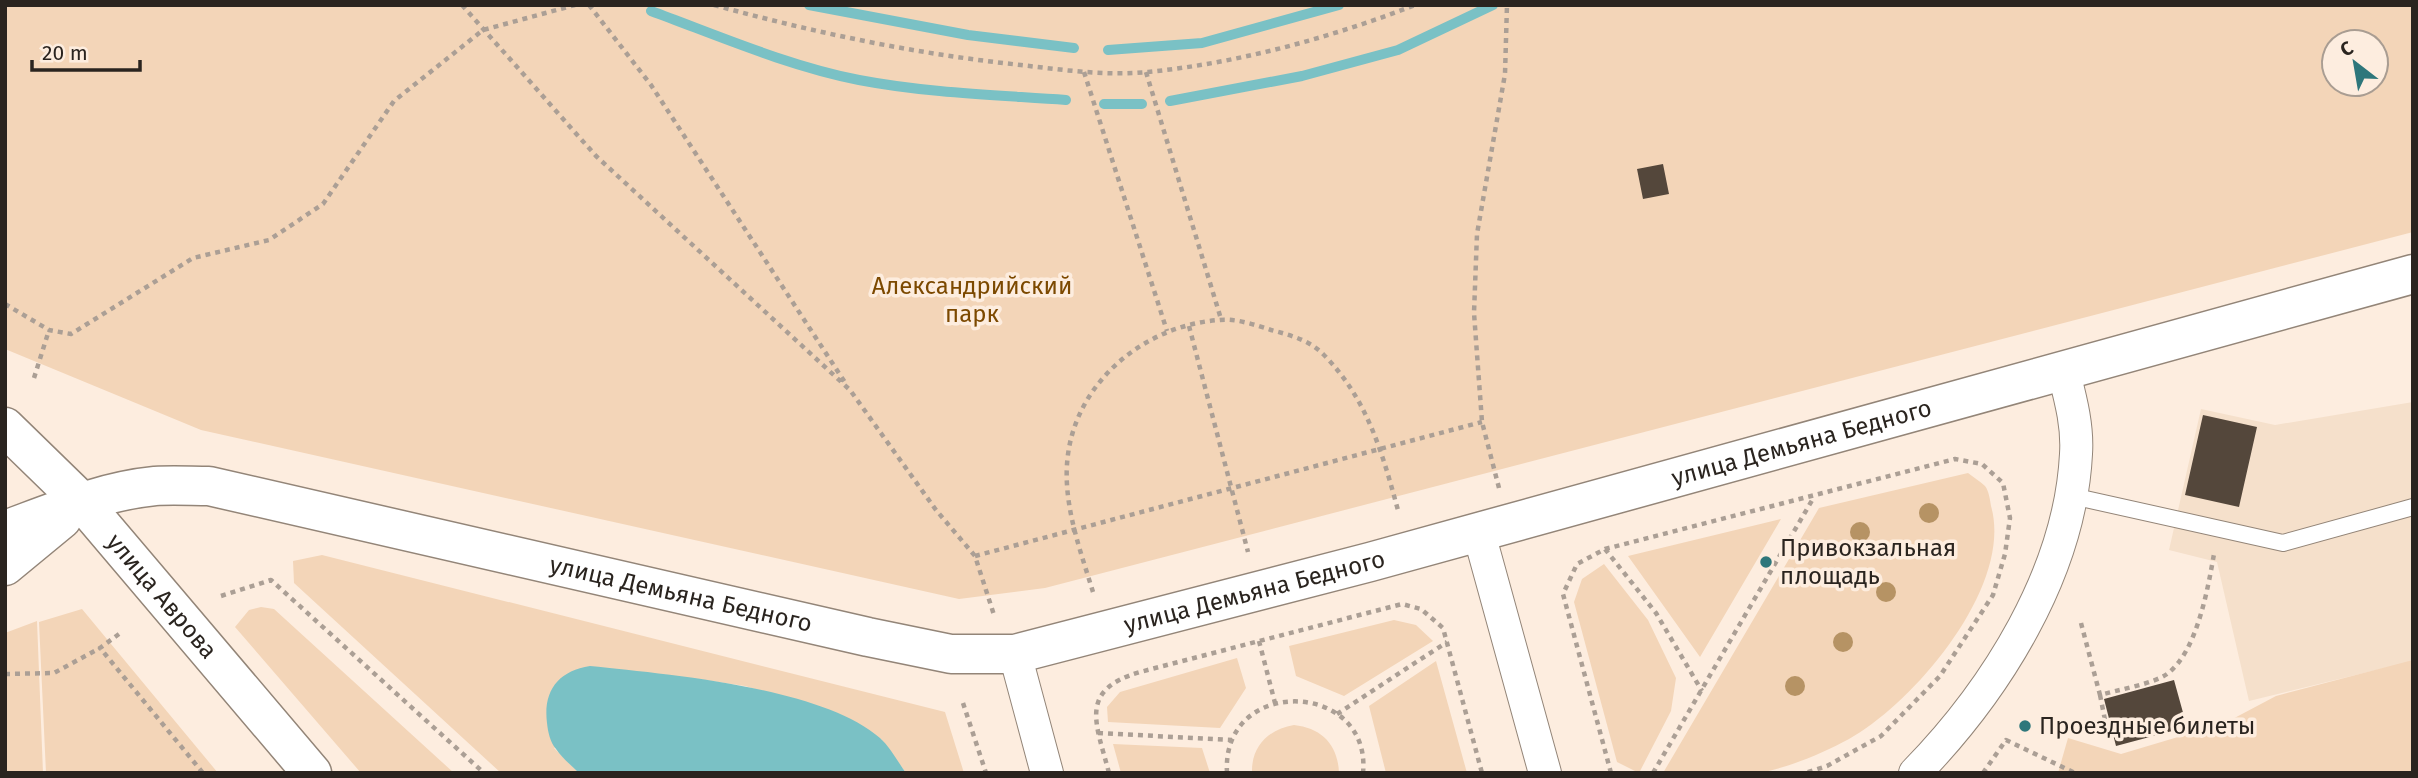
<svg xmlns="http://www.w3.org/2000/svg" width="2418" height="778" font-family="'Fira Sans',sans-serif">
<rect width="100%" height="100%" fill="#fdeddf"/>
<path fill="#f5e0cb" d="M2413 402V661L2249 701 2217 562 2169 550 2201 409 2275 425Z"/>
<path fill="#f3d5b8" fill-rule="evenodd" d="M5 5H2413V232L1045 588 959 599 201 430 5 349ZM2334 42H2376V84H2334Z
M1968 473C1973 477 1980 481 1985 486 1989 491 1990 500 1991 506 2014 586 1914 703 1849 739 1823 753 1788 768 1759 773 1728 777 1694 773 1663 773L1819 508Z
M1781 519 1700 657 1628 556Z
M322 555 945 712 964 773H906L881 739 829 711 745 686 698 679 554 748 579 773H501L294 583 293 561Z
M1604 564 1648 620 1676 678 1671 711 1639 773 1617 762 1574 602 1582 579Z
M261 607 274 609 454 773H361L235 627 249 610Z
M82 609 218 773H46L39 622Z
M1394 620 1416 625 1433 641 1344 696 1296 676 1289 646Z
M37 621 43 773H5V633Z
M1237 658 1246 688 1220 728 1108 722 1107 707 1120 692Z
M2413 660V773H2058L2068 738 2121 754 2225 723 2276 696Z
M1436 661 1467 773H1386L1369 706Z
M1294 725C1322 728 1338 745 1339 773H1252C1251 746 1269 729 1294 725Z
M1113 744 1202 748 1210 773H1121Z"/>
<path fill="#7ac1c5" d="M590 666C666 674 822 687 880 738 890 747 898 762 906 773H579C571 765 562 758 556 749 550 742 548 732 547 723 543 691 558 671 590 666Z"/>
<g fill="none" stroke-linecap="round" stroke-linejoin="round">
<path stroke="#7ac1c5" stroke-width="10" d="M809 5 968 35 1074 48
M651 11C719 36 788 66 859 80 927 93 997 95 1066 100
M1108 50 1202 43 1339 5
M1170 101 1302 76 1398 50 1493 5
M1104 104H1142"/>
</g>
<path fill="#54473b" d="M1663 164 1669 194 1643 199 1637 169Z
M2203 415 2257 427 2239 507 2185 495Z
M2174 680 2187 727 2116 746 2104 699Z"/>
<g fill="none" stroke-linecap="round" stroke-linejoin="round">
<g stroke="#938578" stroke-width="18">
<path id="service" d="M2072 496 2283 543 2413 507"/>
</g>
<g stroke="#938578" stroke-width="34">
<path id="minor" d="M1478 530 1545 773
M1015 654 1047 773
M1915 773C1996 690 2070 573 2076 454 2078 425 2070 397 2063 369"/>
</g>
<g stroke="#938578" stroke-width="41">
<g id="tertiary">
<path id="s1" d="M5 427 82 502 312 773"/>
<path id="s2" d="M5 530C54 512 103 491 155 486 173 485 192 486 209 486L868 637 951 654H1015L1370 562 2413 274"/>
<path d="M5 566 62 519"/>
</g>
</g>
<path stroke="#ab9f95" stroke-width="4.5" stroke-dasharray="5 5" stroke-linecap="butt" d="M462 5 596 156 850 390 936 510 975 556 994 615
M589 5 651 85 846 384
M714 5C816 33 916 54 1021 65 1063 70 1106 76 1148 72 1238 63 1330 38 1415 5
M1084 72 1167 331
M1146 72 1221 319
M5 304 49 330 71 334 193 258 269 240 323 204 394 101 483 30 575 5
M1189 326 1248 552
M34 378 49 330
M1499 488 1482 422 1474 313 1477 234 1505 74 1507 5
M1605 549 1656 613 1702 691
M975 556 1482 422
M1093 592C1079 546 1060 497 1069 448 1082 376 1149 325 1219 320 1235 318 1256 325 1271 330 1290 335 1309 340 1323 354 1368 399 1383 455 1399 514
M221 596 271 580 484 773
M2081 623 2100 695C2117 690 2153 684 2167 674 2197 652 2208 588 2214 554
M119 634 100 648 203 773
M1259 641 1275 703
M5 674 54 673 100 648
M2100 695 2107 730
M963 703 986 773
M1337 714 1447 642
M1098 733 1232 740
M1109 773C1096 723 1078 690 1140 672L1402 604 1421 609 1443 628 1482 773
M1227 773C1221 675 1372 680 1363 773
M1611 773 1563 594 1577 564 1605 549 1955 459 1982 464 2003 483 2010 518 2005 554 1993 595 1940 676 1881 736 1827 766 1805 773
M1653 773 1814 497
M1983 773 2006 740 2075 773"/>
<use href="#service" stroke="#fff" stroke-width="16"/>
<use href="#minor" stroke="#fff" stroke-width="32"/>
<use href="#tertiary" stroke="#fff" stroke-width="38"/>
</g>
<g fill="#b69364">
<circle cx="1929" cy="513" r="10"/>
<circle cx="1860" cy="532" r="10"/>
<circle cx="1886" cy="592" r="10"/>
<circle cx="1843" cy="642" r="10"/>
<circle cx="1795" cy="686" r="10"/>
</g>
<g fill="#2e777b" stroke="#fdeddf" stroke-width="2.5">
<circle cx="1766" cy="562" r="7"/>
<circle cx="2025" cy="726" r="7"/>
</g>
<g text-anchor="middle" dominant-baseline="central" stroke-width="7" stroke-linejoin="round" paint-order="stroke">
<g font-size="24" fill="#7c4900" stroke="#fdeddf">
<text x="972" y="286">Александрийский<tspan x="972" dy="28">парк</tspan></text>
</g>
<g font-size="24" fill="#2a241f" stroke="#fdeddf">
<text stroke="none"><textPath href="#s2" startOffset="1850">улица Демьяна Бедного</textPath></text>
<text stroke="none"><textPath href="#s2" startOffset="1283">улица Демьяна Бедного</textPath></text>
<text stroke="none"><textPath href="#s2" startOffset="695">улица Демьяна Бедного</textPath></text>
<text stroke="none"><textPath href="#s1" startOffset="231">улица Аврова</textPath></text>
</g>
<g font-size="24" fill="#2a241f" stroke="#fdeddf" text-anchor="start">
<text x="1780" y="548">Привокзальная<tspan x="1780" dy="28">площадь</tspan></text>
<text x="2039" y="726">Проездные билеты</text>
</g>
</g>
<rect width="2418" height="778" fill="none" stroke="#2a241f" stroke-width="14"/>
<g transform="translate(2355 63) rotate(329)"><circle r="33" fill="#fdeddf" stroke="#a99d92" stroke-width="2"/>
<path d="M0-5L12 26L0 18L-12 26Z" fill="#2e777b"/>
<text y="-10" font-size="19" font-weight="bold" text-anchor="middle" fill="#2a241f">С</text>
</g>
<path d="M32 60v10h108v-10" fill="none" stroke="#2a241f" stroke-width="3.5"/>
<text x="42" y="60" font-size="21" fill="#2a241f" stroke="#fdeddf" stroke-width="5" paint-order="stroke">20 m</text>
</svg>
